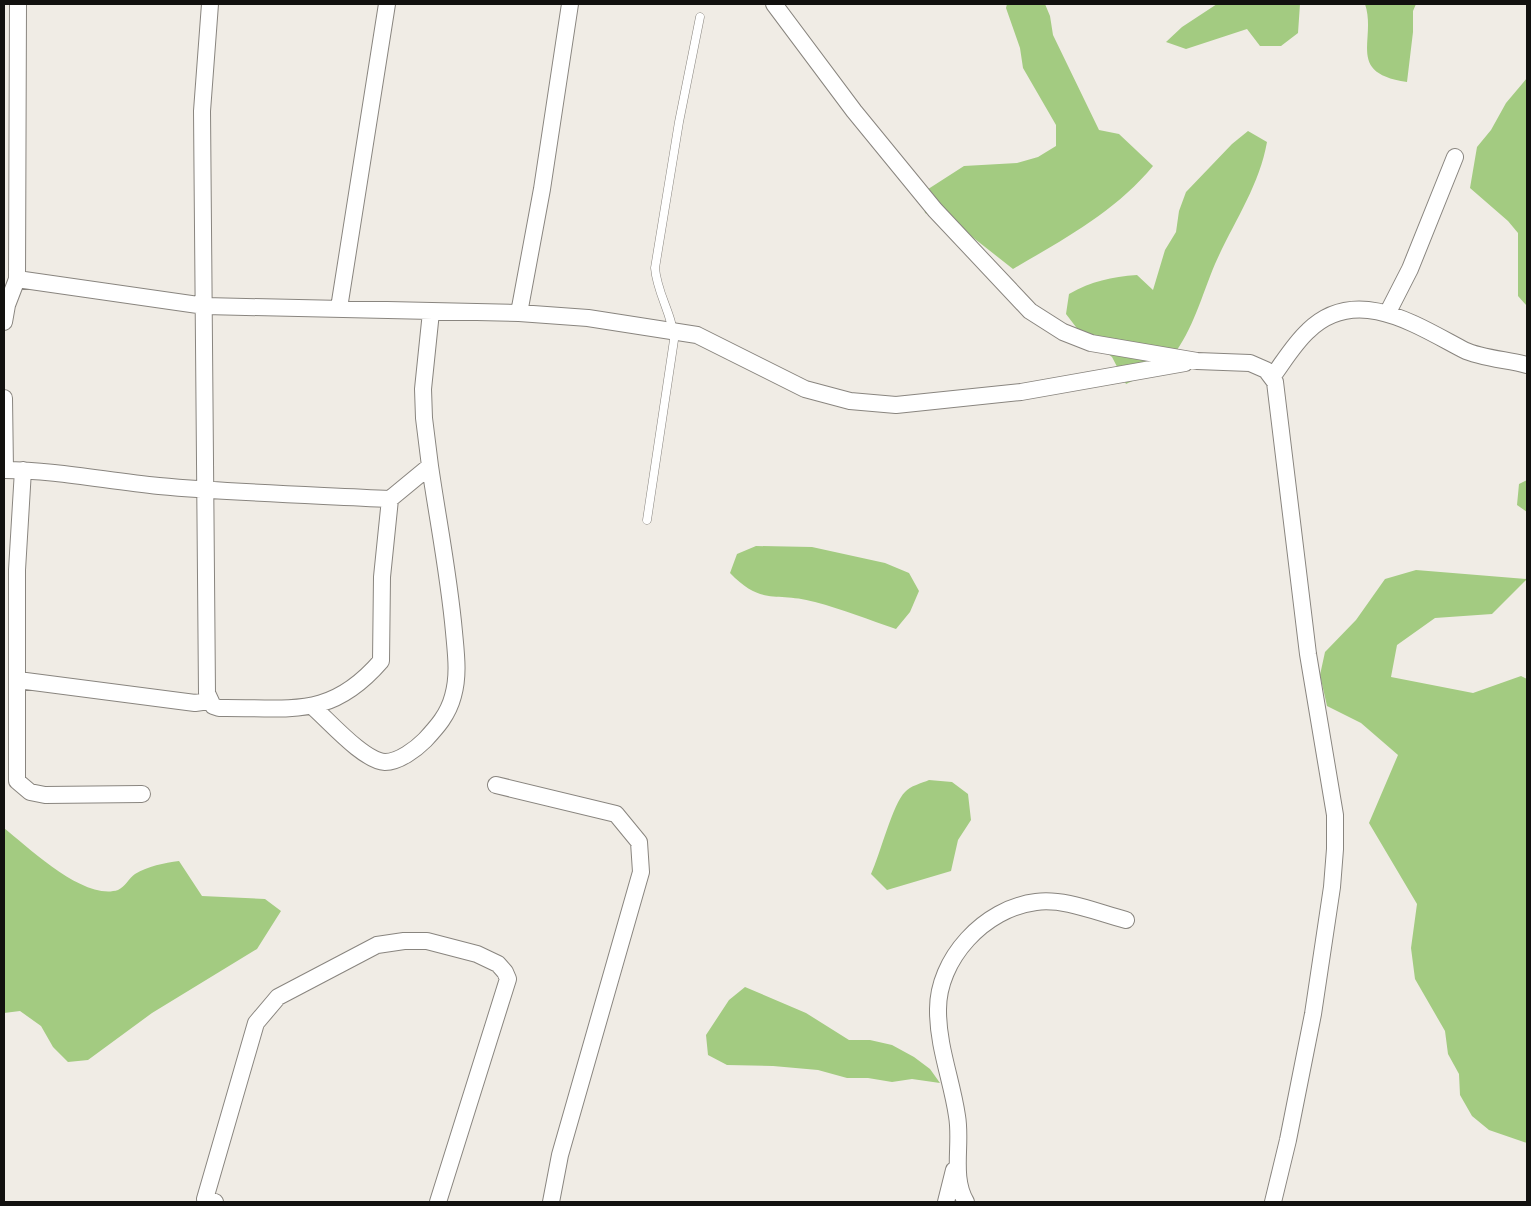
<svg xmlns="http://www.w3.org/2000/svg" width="1531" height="1206" font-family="Mulish,sans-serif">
<rect width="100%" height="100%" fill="#f0ece5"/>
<path fill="#a3cb81" d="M1007 4H1045L1050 16 1053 35 1099 130 1119 134 1153 166C1115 212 1064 239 1013 269L966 232 925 213 922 193 964 166 1017 163 1038 157 1056 146V125L1023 68 1020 48 1006 8Z
M1217 4H1300L1298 33 1281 46H1260L1247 29 1186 49 1166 42 1182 27Z
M1365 4H1416L1413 11V32L1407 82C1345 73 1377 40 1365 4Z
M1527 78V306L1518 296V233L1508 221 1470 188 1477 147 1491 130 1506 103Z
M1248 131 1267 142C1259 187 1233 223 1215 264 1202 295 1193 330 1172 357 1166 366 1137 379 1126 384L1112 357 1079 331 1066 314 1069 294C1092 281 1111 277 1137 275L1153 290 1165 250 1176 232 1179 211 1186 192 1232 144Z
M1527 480V512L1517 505 1519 484Z
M756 546 812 547 885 563 909 573 919 591 910 612 896 629C869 620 842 609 815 602 776 591 763 607 730 573L737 554Z
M1416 570 1527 579 1492 614 1435 618 1397 645 1391 677 1473 693 1521 676 1527 679V1143L1489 1130 1472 1116 1460 1095 1459 1074 1448 1054 1445 1031 1415 979 1411 948 1417 904 1369 823 1398 755 1361 723 1327 706 1320 675 1325 652 1356 620 1385 579Z
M929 780 952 782 968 794 971 820 958 840 951 871 887 890 871 874C880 855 893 803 905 792 910 786 922 783 929 780Z
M4 828C29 848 84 901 118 890 125 887 129 878 135 874 148 866 164 863 179 861L202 896 265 899 281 911 257 949 152 1013 88 1060 68 1062 53 1047 41 1026 20 1011 4 1013Z
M745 987 806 1013 849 1040H870L892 1045 914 1057 930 1069 940 1083 912 1079 892 1082 868 1078H847L818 1070 773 1066 727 1065 708 1055 706 1035 729 1000Z"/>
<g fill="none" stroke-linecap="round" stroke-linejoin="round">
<g stroke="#89857f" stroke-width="9">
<path id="lane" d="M647 520 674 340C673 315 657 294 655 268L679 122 700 17"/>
</g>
<g stroke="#89857f" stroke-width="18">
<path id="street" d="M210 4 202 111 207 693 213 706 219 708C291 707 330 720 381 661L382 577 390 499
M774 4 854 111 935 210 1030 311 1063 332 1091 343 1197 361 1250 363 1266 370 1275 382 1308 654 1335 815V849L1332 887 1313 1014 1288 1140 1273 1202
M17 279 205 306 519 313 588 318 697 335 805 389 850 401 896 405 1021 392 1185 363
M339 308 387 4
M1388 312 1410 269 1455 157
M519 313 542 189 570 4
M4 322 7 305 17 279 18 4
M1273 376C1284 361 1294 344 1308 331 1356 284 1416 325 1464 350 1480 358 1509 360 1527 365
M4 398 5 470
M4 470C56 470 107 481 159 486 235 493 313 495 390 499L430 466 424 418 423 389 431 312
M23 470 17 570V781L30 792 45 795 142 794
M18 680 195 703 209 701
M313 707C330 722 364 761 385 762 399 762 416 749 425 740 437 727 448 715 453 696 459 675 456 654 454 632 449 576 438 521 430 466
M496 785 616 814 639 842 641 872 560 1155 551 1202
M215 1202 205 1199 256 1023 278 997 377 945 404 941H427L477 954 498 964 505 972 508 979 438 1202
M946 1202 954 1170
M966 1202C951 1177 962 1144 957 1116 952 1081 938 1047 938 1011 937 959 985 908 1036 902 1065 898 1098 913 1126 920"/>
</g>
<use href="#lane" stroke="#fff" stroke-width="8"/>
<use href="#street" stroke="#fff" stroke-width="16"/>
</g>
<rect width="1531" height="1206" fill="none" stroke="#12110f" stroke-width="10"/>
</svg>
